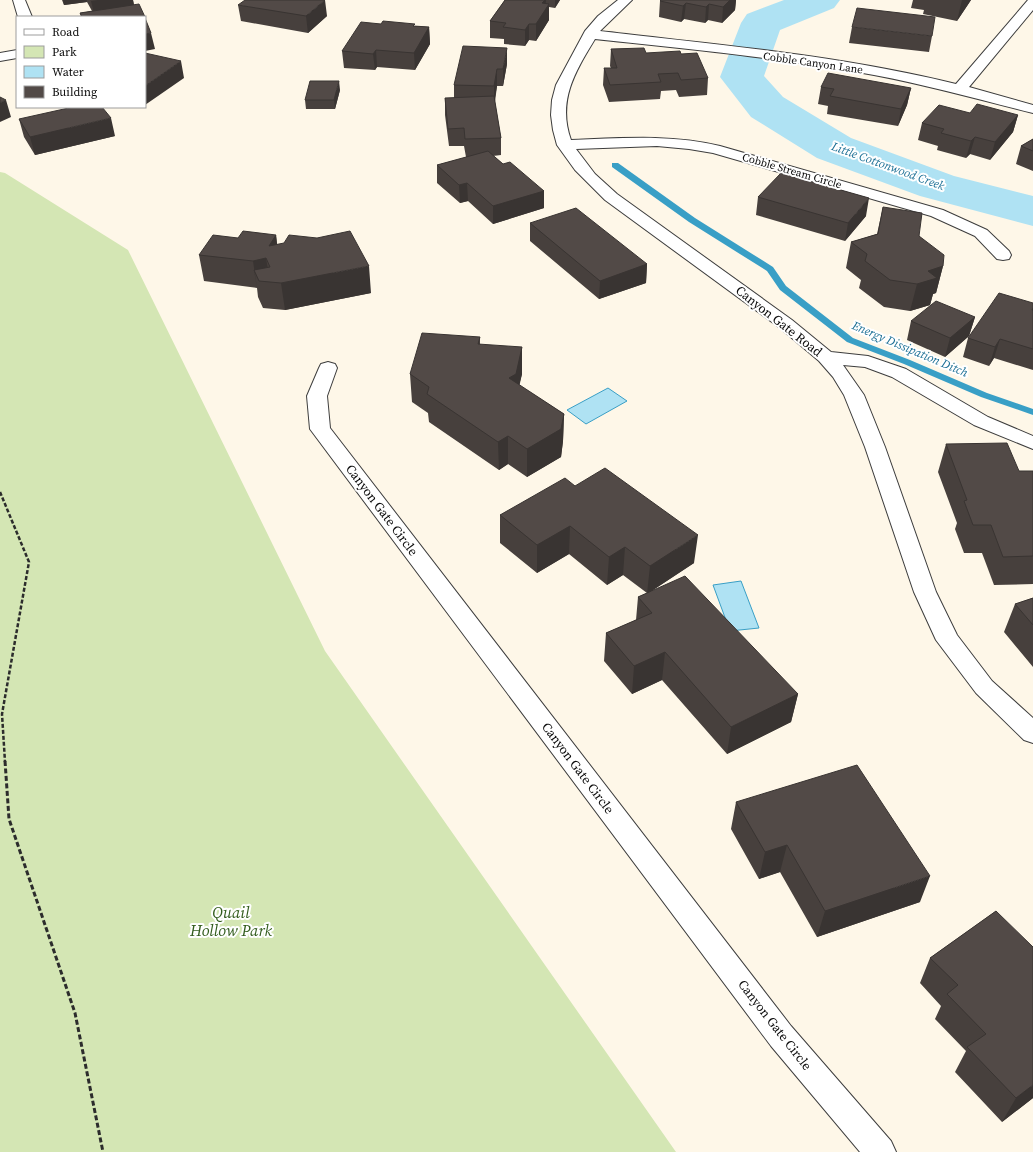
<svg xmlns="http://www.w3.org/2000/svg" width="1033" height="1152" font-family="'Source Serif 4',serif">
<rect width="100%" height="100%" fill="#fef7e8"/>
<path fill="#d4e6b4" d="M0 172 5 173 128 250 325 651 676 1152H0Z"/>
<path fill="#afe2f3" stroke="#399fc6" d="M608 388 627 401 586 424 567 410Z
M741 581 759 628 730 631 713 585Z"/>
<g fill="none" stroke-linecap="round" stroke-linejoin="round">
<path fill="#399fc6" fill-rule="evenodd" d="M612 163H618L695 218 773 267 786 286 853 338 910 360 987 393 1033 409V415L981 397 904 364 847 342 780 290 767 271 689 222 612 167Z"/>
<path fill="#afe2f3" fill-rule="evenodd" d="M784 0H840L834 8 780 30 764 76 783 97 851 138 954 176 1033 196V226L920 196 817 158 751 117 720 77 741 23 747 14Z"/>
<g stroke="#3d3d3d" stroke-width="2">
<path id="minor" d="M13 0H25L32 17H18Z
M618 0H632L600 31C719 45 839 55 956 84L1028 0H1033V10L969 87 1033 105V113C980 100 928 85 874 75 782 58 688 49 595 39 575 72 557 101 571 140 622 138 671 134 720 146L943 210 987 230 1009 251 1011 255 1009 259 1003 260 997 259 975 236 931 216 713 153 689 149 657 146 576 149 595 174 617 194 792 320 831 352 868 356 906 369 988 417 1033 436V449L974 425 892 377 865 367 843 365 864 395 885 447 936 592 957 635 992 681 1033 718V743L1024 740 976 693 936 640 914 592 865 447 844 395 833 377 819 361 780 328 605 200 575 170 557 145 553 130 551 115 552 100 556 85 585 31 598 16Z
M17 50V58L0 61V53Z
M328 362 335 364 337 368 327 396 330 428 791 1026 891 1141 896 1152H860L771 1046 313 433 310 429 307 396 319 368 321 364Z"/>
</g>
<path stroke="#2c2c2c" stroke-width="2.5" stroke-dasharray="4 2" stroke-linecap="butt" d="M0 492 29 562 2 714 5 762"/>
<path stroke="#2c2c2c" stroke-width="3" stroke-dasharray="5 2.5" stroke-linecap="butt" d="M5 761 9 819 75 1013 103 1152"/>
<use href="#minor" fill="#fff" fill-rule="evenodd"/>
</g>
<path fill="#47403d" d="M62 0H133L134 5 145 17H81L80 13 92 11 87 2 64 5Z
M505 0H560L555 8 549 7V20L536 41 529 40 525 46 504 44V39L490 38V21Z
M736 0 735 10 722 23 708 20 705 23 684 19 681 22 659 17 660 1Z
M913 0H971L957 21 923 14 924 10 911 8Z
M238 5 327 16 308 33 241 21Z
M381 24 429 27 430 44 415 70 377 67 375 70 344 68 342 51Z
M852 27 932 36 929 52 849 43Z
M611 49 646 53 681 54 708 78 707 95 679 97 676 90 661 91 660 99 609 102 603 85 604 68H611L610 66Z
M507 64 503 86H497L495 102 501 138V155L493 156 503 164 544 191V208L493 224 468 201 460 203 437 183V165L468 157H466L464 146H449L445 115V98H454V85Z
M821 87 911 88 907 105 898 126 827 114 828 106 818 104Z
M340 90 335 109H306L305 100Z
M970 113 1018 115 1013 132 990 160 970 154 966 158 937 150 938 146 918 140 922 123Z
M19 119 115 136 35 155 24 137Z
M1033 139V171L1016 164 1021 146Z
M758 197 866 216 845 241 756 215Z
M883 207 919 236 943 266 936 293 933 294 930 305 910 311 884 307 859 288 861 280 846 268 851 242 877 234Z
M530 223 647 264 646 283 599 299 530 241Z
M276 235 277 244 371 293 285 310 263 308 258 297 257 288 204 281 199 255 238 238Z
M1033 303V370L994 358 989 366 963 357 968 338Z
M975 317 969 336 945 357 907 340 911 321Z
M480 337V344L522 374 519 385 564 414 563 441 561 457 527 477 508 464 499 470 429 422 428 413 412 402 410 374Z
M946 444 1019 471H1033V584L994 585 982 553H964L955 529 957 523 938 472Z
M575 486 694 563 650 592 798 694 791 722 727 754 662 680 632 694 604 661 606 633 636 620 638 597 647 593 623 575 607 585 569 554 537 573 500 543V515Z
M1033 598V667L1004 632 1015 604Z
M736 802 920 902 817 937 780 872 759 879 731 829Z
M996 911 1033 1098 1002 1122 955 1072 966 1051 935 1019 941 1006 920 983 930 958Z"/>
<path fill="#393432" d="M63 0H87V2L64 5Z
M98 0H133L135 11 95 17 91 1Z
M325 0 327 16 308 33 306 16Z
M545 0H546L545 10 549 4V20L536 41V24L542 3Z
M555 0H560L555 8Z
M730 0H736L735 10 722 23 723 7Z
M962 0H971L957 21Z
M686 3 684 19 681 22 683 6Z
M709 4 708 20 705 23 706 7Z
M529 24V40L525 46V30Z
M429 27 430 44 415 70 414 53Z
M151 33 155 49 145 51V34Z
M507 48V64L503 86V69Z
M376 50 377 67 375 70 373 54Z
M181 61 184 78 145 105V86Z
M497 69V86L494 103V86Z
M339 81 340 90 335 109 334 100Z
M911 88 907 105 898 126 901 109Z
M6 100 11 117 0 122V103Z
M1018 115 1013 132 990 160 995 142Z
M111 118 115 136 35 155 30 137Z
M975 137 970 154 966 158 971 141Z
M467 183 468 201 460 203 459 185Z
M544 191V208L493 224V206Z
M869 198 866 216 845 241 848 223Z
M276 235 279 261 269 246Z
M266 258 270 282 254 270 257 288 253 261Z
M647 264 646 283 599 299 600 281Z
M369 266 371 293 285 310 281 283Z
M943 266 936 293 933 294 930 305 910 311 917 284 928 271Z
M975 317 969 336 945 357 950 338Z
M1000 339 994 358 989 366 995 347Z
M522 347V374L516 401 509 378Z
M564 414 563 441 561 457 527 477V449Z
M508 436V464L499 470 498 442Z
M570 526 569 554 537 573V545Z
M698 535 694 563 647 594 650 566Z
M625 547 623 575 607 585 609 557Z
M665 652 662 680 632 694 634 666Z
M798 694 791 722 727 754 731 727Z
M787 845 780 872 759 879 765 852Z
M930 876 920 902 817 937 825 911Z
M1033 1085V1098L1002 1122 1016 1098Z"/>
<path fill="#524a47" stroke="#393432" d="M245 0H325L306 16 238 5Z
M505 0H545L542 3 549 4 536 24H529L525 30 503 27 506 23 490 21Z
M661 0H730L723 7 709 4 706 7 686 3 683 6 660 1Z
M139 4 145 17H82L80 13Z
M857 8 935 17 932 36 852 27Z
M145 18 151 33 145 34Z
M383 21 415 24 413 26 429 27 414 53 376 50 373 54 342 51 361 22 381 24Z
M463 46 507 48 503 69H497L494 86 454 85Z
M644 48 646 53 680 51 681 54 697 53 708 78 681 80 678 73 658 74 661 82 610 85 604 68H617L611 49Z
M145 53 181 61 145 86Z
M828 73 911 88 901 109 830 96 834 89 821 87Z
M310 81H339L334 100H305Z
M494 96 501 138 465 139 464 128 448 129 445 98Z
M0 97 6 100 0 103Z
M977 104 1018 115 995 142 975 137 971 141 941 133 944 129 922 123 939 105 970 113Z
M73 107H102L111 118 30 137 19 119Z
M1033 139V151L1021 146Z
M488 151 503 164 510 162 544 191 493 206 467 183 459 185 437 165Z
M781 173 869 198 848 223 758 197Z
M883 207 922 213 919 236 944 255 943 266 928 271 937 278 917 284 890 280 865 261 867 254 851 242 878 234Z
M576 208 647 264 600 281 530 223Z
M243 231 276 235 269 246 284 243 289 235 317 238 350 231 369 266 281 283 259 281 254 270 270 267 266 258 253 261 199 255 213 235 238 238Z
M999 293 1033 303V308L1032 310H1033V349L1000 339 995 347 968 338Z
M936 301 975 317 950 338 911 321Z
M422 333 480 337 478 344 522 347 516 374 509 378 564 414 561 429 527 449 508 436 498 442 427 394 429 387 410 374Z
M1007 443 1019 471H1033V556L1003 557 991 525H973L964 501 967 500 946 444Z
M605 468 698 535 650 566 625 547 609 557 570 526 537 545 500 515 565 478 575 486Z
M685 576 798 694 731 727 665 652 634 666 606 633 652 613 638 597Z
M1033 598V625L1015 604Z
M857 765 930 876 825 911 787 845 765 852 736 802Z
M996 911 1033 947V1085L1016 1098 967 1047 986 1034 947 994 958 985 930 958Z"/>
<g text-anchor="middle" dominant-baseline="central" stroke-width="4" stroke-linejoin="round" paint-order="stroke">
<g font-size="11" fill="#0a0a0a" stroke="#fff">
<text transform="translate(813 63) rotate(8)">Cobble Canyon Lane</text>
<text transform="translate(792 171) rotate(16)">Cobble Stream Circle</text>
</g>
<g font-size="12" font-style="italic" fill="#1a6e94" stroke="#fff">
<text transform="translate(888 166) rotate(20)">Little Cottonwood Creek</text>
<text transform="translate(910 349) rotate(23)">Energy Dissipation Ditch</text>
</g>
<g font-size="13" fill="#0a0a0a" stroke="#fff">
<text transform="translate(779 321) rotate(38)">Canyon Gate Road</text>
<text transform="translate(382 510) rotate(53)">Canyon Gate Circle</text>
<text transform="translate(578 768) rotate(53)">Canyon Gate Circle</text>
<text transform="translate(775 1025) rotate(52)">Canyon Gate Circle</text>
</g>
<g font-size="16" font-style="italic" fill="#335d1e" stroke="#fff">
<text x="231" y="912">Quail<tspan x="231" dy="18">Hollow Park</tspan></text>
</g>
</g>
<rect x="16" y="16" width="130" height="92" fill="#ffffff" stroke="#9d9d9d"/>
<rect x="24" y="29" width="20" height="6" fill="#ffffff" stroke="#9d9d9d"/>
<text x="52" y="36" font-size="12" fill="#0a0a0a">Road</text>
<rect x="24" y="46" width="20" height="12" fill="#d4e6b4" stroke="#9d9d9d"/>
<text x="52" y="56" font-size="12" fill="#0a0a0a">Park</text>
<rect x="24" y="66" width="20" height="12" fill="#afe2f3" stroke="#9d9d9d"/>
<text x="52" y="76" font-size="12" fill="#0a0a0a">Water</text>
<rect x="24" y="86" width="20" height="12" fill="#524a47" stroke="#9d9d9d"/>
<text x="52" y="96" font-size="12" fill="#0a0a0a">Building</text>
</svg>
